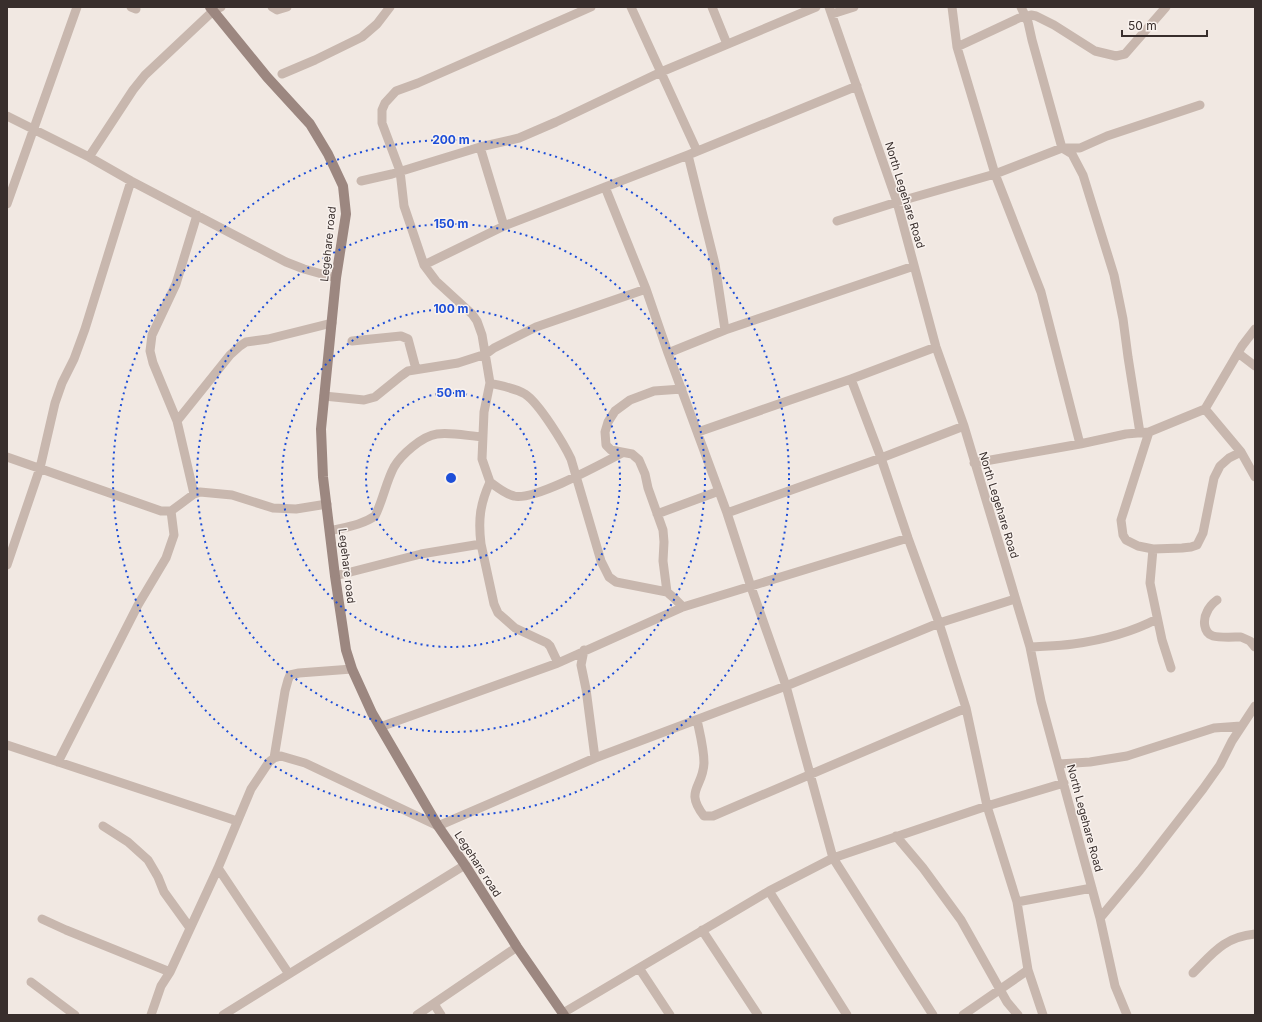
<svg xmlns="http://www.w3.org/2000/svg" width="1262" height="1022" font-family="Inter,sans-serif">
<rect width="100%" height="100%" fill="#f1e8e2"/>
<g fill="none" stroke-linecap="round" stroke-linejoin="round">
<path stroke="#c8b7ae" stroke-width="9" d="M131 7 136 9
M272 7 277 10 287 7
M631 7 697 151
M712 7 727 44
M829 7 897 202 936 347 964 426 1030 647 1041 701 1100 918 1115 986 1127 1015
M952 7 957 47 995 174 1041 292 1080 444
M1021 7 1028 22 1032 40 1062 148 1072 154 1083 175 1114 275 1123 319 1128 357 1140 433
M832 14 854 7
M957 47 1019 18 1031 15 1036 16 1054 25 1095 51 1116 56 1125 54 1166 7
M282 74 315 60 362 37 377 24 390 7
M7 116 89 157 131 181 286 262 304 269 336 278
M480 147 504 226
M688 155 715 264 725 330
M89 157 133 90 145 75 213 11 221 7
M361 181 392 174 480 147 519 138 556 122 661 72 816 7
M605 187 646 289 668 353 727 513 751 587 786 686 833 858 933 1015
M7 204 77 7
M837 221 897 202 995 174 1062 148H1080L1107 136 1200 105
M424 265 504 226 688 155 857 86
M352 341 401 336 408 339 416 369
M668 353 725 330 914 266
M1238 353 1255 366
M851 379 881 458 908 538 939 623 966 708 987 806 1017 902 1028 970 1043 1015
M490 383C501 386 515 388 525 394 539 403 564 444 571 459L601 561 609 577 616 582 667 592 674 598 683 607
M324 396 364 400 375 397 401 376 408 371 458 363 486 354 494 348 536 327 646 289
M1205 409 1241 452 1255 477
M177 421 230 355 240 346 246 342 268 339 332 323
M698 432 851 379 936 347
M1149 432 1121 520 1123 535 1126 540 1138 546 1153 549 1182 548 1191 547 1197 545 1203 533 1214 478 1220 466 1229 458 1241 452
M7 457 161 511H171L194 494 200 492 232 495 273 508 296 509 327 504
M974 463 1080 444 1126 434 1149 432 1205 409 1242 346 1255 329
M490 482C497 487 505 494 514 496 534 501 601 464 622 453
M194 494 177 421 153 363 150 351 152 335 176 284 197 215
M727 513 881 458 964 426
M657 514 719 491
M330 531C346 527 362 525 375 516 383 500 386 482 394 467 401 455 422 436 437 434 451 432 468 436 483 437
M481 544C478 520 480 504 490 482L482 459 484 412 490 383 482 335 477 321 472 314 436 281 424 265 404 206 400 171 382 123V110L385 103 396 91 418 83 591 7
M1153 549 1150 583 1162 640 1171 668
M7 565 40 468 55 403 62 383 74 359 85 329 131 181
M335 576 421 554 481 544 494 604 498 613 515 628 547 643 550 646 558 663
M667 592 663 561 664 542 663 530 648 488 645 474 639 460 632 454 611 450 606 445 605 432 608 422 615 411 630 400 654 391 682 389
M1217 600C1213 603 1209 607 1207 612 1203 619 1203 633 1213 636 1220 638 1234 637 1241 637L1250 641 1255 647
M1030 647C1044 646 1059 646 1073 644 1103 640 1130 633 1157 619
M584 650 581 665 586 689 595 758
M697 720C700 734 704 749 704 763 703 788 684 790 704 816H713L966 708
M380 727 558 663 683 607 908 538
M7 745 237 821
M274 758 285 691 288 680 290 675 299 673 352 669
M58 762 138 605 166 558 174 535 171 511
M1059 764 1090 762 1127 756 1214 728 1241 726
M103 826 128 842 148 860 158 877 164 892 190 928
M896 836 923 868 961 920 1007 1002 1018 1015
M218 868 289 974
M769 891 847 1015
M1017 902 1092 888
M1100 918 1140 870 1203 789 1220 765 1232 741 1255 706
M42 919 66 930 170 972
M702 930 758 1015
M639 968 670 1015
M1193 973C1213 953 1224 937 1255 934
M31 982 75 1015
M434 1004 441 1015
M563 1013 769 891 833 858 987 806 1064 783
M151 1015 161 986 170 972 218 868 251 789 269 762 274 758 281 756 305 763 438 826 595 758 786 686 939 623 1015 599
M223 1015 465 865
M417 1015 517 947
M963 1015 1028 970"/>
<path stroke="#9c8780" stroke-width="10" d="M210 7 267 77 310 124 328 154 343 186 346 214 336 278 321 429 323 477 335 576 346 650 352 669 372 713 438 826 465 865 517 947 564 1015"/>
</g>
<g fill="none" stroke="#1d4ed8" stroke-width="2" stroke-dasharray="2 4">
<circle cx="451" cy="478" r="85"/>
<circle cx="451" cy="478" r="169"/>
<circle cx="451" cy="478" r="254"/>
<circle cx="451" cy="478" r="338"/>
</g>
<g text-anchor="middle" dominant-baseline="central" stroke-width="3" stroke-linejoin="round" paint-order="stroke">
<g font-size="11" fill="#382e2c" stroke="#f9f2ee">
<text transform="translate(905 195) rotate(73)">North Legehare Road</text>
<text transform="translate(328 244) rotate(-84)">Legehare road</text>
<text transform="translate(999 505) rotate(73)">North Legehare Road</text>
<text transform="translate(347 566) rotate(83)">Legehare road</text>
<text transform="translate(1085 818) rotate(75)">North Legehare Road</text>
<text transform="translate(478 864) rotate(57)">Legehare road</text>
</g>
</g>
<circle cx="451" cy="478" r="6" fill="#1d4ed8" stroke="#f9f2ee" stroke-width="2"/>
<g font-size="12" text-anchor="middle" font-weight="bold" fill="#1d4ed8" stroke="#f9f2ee" stroke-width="3" stroke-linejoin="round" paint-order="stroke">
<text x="451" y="144">200 m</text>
<text x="451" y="228">150 m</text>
<text x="451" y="313">100 m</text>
<text x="451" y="397">50 m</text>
</g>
<rect width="1262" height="1022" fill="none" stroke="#382e2c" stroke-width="16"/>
<path d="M1122 30v6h85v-6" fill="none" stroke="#382e2c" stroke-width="2"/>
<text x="1128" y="30" font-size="12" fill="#382e2c" stroke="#f9f2ee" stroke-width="3" paint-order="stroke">50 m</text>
</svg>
